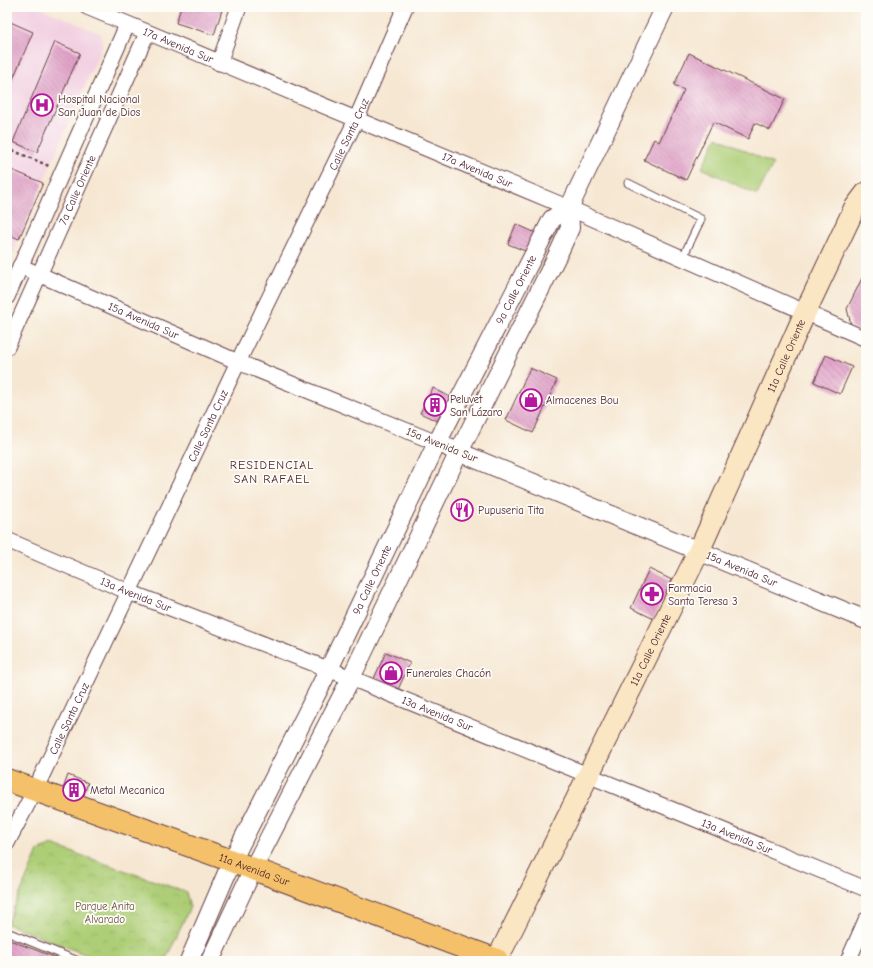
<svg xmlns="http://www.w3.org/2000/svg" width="873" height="968" font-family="'Comic Neue',sans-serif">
<defs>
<pattern id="park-crowns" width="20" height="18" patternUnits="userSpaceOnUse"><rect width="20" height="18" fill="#adce76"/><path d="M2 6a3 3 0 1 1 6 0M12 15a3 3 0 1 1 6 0" fill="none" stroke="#96b066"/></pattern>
<pattern id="building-back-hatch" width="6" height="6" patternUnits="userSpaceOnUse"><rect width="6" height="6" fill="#df9cc5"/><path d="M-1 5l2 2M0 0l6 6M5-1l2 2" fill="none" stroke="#b77fa0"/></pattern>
</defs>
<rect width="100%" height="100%" fill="#fdfcf7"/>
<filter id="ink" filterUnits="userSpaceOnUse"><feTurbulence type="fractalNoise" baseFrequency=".025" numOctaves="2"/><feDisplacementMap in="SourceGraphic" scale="8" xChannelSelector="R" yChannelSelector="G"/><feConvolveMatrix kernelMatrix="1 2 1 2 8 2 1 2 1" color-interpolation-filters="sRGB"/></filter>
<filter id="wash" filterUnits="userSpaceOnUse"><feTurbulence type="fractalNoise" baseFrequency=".012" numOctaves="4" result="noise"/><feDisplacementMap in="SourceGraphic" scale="16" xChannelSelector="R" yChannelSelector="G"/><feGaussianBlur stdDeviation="0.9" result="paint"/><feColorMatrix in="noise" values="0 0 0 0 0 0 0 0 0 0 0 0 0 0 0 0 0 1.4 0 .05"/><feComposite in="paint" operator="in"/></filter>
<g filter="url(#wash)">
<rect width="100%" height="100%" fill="#f6e7d2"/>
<path fill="#f2cfe1" d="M7 7H38L101 34 103 44 7 266Z"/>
<path fill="url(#park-crowns)" stroke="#7c7650" d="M52 845 186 892 190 907 165 961H102L7 924 38 851Z"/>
<path fill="#adce76" stroke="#7c7650" d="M717 137 773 164 757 195 702 168Z"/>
<g id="blocks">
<path fill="url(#building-back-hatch)" d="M181 7H223L214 35 176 23Z
M8 21 33 32 7 93V24Z
M55 42 80 53 37 152 13 142Z
M689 53 785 99 770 130 755 123 748 139 713 122 686 180 644 160 654 139 659 142 684 90 674 85Z
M7 168 43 183 19 239 7 234V219L11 210 7 208Z
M516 224 538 234 530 253 508 244Z
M866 270V330L864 333 852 328 847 309Z
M826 355 852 367 840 394 814 382Z
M530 368 557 380 533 433 506 420Z
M433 388 450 397 437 421 420 413Z
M649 569 672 580 654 619 631 608Z
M386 652 410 663 396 694 372 683Z
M68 775 88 783 80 804 60 797Z
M7 939 64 961H7Z"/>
</g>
</g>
<g filter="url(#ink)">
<use href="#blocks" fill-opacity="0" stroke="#643d44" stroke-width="1"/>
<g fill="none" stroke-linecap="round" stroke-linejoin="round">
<g stroke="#643d44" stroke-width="9">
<path id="service" d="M628 183 701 219 683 257
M7 932 78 961"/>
</g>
<g stroke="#643d44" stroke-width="17">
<g id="minor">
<path id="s1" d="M87 7 569 208 866 339"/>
<path d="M219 63 239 7"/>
<path id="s2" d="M20 266 238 362 437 443"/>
<path d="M7 297 127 25"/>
<path id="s3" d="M7 347 147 33"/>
<path id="s4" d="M7 540 129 592 351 678 866 889"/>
<path id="s5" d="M7 843 35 790 238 362 356 120 405 7"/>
<path d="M848 961 866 920"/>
</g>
</g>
<g stroke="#643d44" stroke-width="20">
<g id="tertiary">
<path id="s6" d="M449 448 866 620"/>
<path id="s7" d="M189 961 232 861 329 669 437 443 552 219 569 208"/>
<path d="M210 961 253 869 351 678 459 452 560 250 570 228 569 208 665 7"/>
</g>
</g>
<g stroke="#643d44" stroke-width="23">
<g id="secondary">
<path id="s8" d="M497 960 699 551 805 313 854 209 866 193"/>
</g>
</g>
<g stroke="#643d44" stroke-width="24">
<g id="primary">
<path id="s9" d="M7 780 232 861 497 960 496 961"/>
</g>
</g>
<path stroke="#643d44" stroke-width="2.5" stroke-dasharray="3 3" stroke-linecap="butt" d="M7 148 49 166"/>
<use href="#service" stroke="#fff" stroke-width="7"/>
<use href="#minor" stroke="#fff" stroke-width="15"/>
<use href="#tertiary" stroke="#fff" stroke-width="18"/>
<use href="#secondary" stroke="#fbe6c3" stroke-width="21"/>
<use href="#primary" stroke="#f4c16a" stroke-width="22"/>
</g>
</g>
<defs>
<g id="hospital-ring" transform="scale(1.15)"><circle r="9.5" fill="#fdfcf7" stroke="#b5179e" stroke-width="1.5"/><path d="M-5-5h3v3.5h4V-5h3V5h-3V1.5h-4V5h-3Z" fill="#b5179e"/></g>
<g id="shop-ring" transform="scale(1.15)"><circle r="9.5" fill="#fdfcf7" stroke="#b5179e" stroke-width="1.5"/><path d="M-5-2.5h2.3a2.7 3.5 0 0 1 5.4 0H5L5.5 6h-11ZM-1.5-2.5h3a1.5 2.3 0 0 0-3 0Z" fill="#b5179e"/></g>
<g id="building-ring" transform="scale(1.15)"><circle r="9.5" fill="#fdfcf7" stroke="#b5179e" stroke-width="1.5"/><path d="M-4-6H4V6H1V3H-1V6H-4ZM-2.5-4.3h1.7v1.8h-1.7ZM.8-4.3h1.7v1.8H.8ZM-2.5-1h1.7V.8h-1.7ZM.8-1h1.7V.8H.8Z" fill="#b5179e"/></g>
<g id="restaurant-ring" transform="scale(1.15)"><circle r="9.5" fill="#fdfcf7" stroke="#b5179e" stroke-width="1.5"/><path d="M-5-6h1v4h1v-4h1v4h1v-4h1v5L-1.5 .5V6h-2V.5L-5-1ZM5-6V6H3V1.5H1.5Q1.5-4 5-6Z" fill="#b5179e"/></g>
<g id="pharmacy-ring" transform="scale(1.15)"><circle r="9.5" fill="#fdfcf7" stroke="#b5179e" stroke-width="1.5"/><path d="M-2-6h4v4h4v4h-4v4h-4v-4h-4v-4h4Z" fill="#b5179e"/></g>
</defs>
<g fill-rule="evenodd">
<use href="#hospital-ring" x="42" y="105"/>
<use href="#shop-ring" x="531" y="400"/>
<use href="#building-ring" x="435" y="405"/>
<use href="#restaurant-ring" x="462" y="510"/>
<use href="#pharmacy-ring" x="652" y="594"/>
<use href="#shop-ring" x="391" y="673"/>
<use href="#building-ring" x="74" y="790"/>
</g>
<g text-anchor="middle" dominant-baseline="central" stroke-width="3.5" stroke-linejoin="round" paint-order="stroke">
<g font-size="11" fill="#4a1f2b" stroke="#fdfcf7">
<text stroke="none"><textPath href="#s1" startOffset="99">17a Avenida Sur</textPath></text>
<text stroke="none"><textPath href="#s5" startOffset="787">Calle Santa Cruz</textPath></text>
<text stroke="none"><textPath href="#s1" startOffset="423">17a Avenida Sur</textPath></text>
<text stroke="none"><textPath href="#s3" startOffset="172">7a Calle Oriente</textPath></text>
<text stroke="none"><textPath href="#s7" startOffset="747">9a Calle Oriente</textPath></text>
<text stroke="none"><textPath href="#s2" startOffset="135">15a Avenida Sur</textPath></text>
<text stroke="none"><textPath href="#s8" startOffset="670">11a Calle Oriente</textPath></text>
<text stroke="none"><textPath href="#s5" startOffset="463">Calle Santa Cruz</textPath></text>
<text transform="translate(442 445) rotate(22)">15a Avenida Sur</text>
<text stroke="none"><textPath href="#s6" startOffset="317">15a Avenida Sur</textPath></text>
<text stroke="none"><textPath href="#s7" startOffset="423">9a Calle Oriente</textPath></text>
<text stroke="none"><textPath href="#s4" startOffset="140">13a Avenida Sur</textPath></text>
<text stroke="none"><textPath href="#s8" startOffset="346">11a Calle Oriente</textPath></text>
<text stroke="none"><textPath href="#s4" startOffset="464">13a Avenida Sur</textPath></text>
<text stroke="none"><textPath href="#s5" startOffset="139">Calle Santa Cruz</textPath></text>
<text stroke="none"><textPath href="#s4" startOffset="788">13a Avenida Sur</textPath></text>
<text stroke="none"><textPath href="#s9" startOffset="263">11a Avenida Sur</textPath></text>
</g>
<g font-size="11" fill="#4a1f2b" stroke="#fdfcf7" text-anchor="start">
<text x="58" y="99">Hospital Nacional<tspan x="58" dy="13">San Juan de Dios</tspan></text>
<text x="450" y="399">Peluvet<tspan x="450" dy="13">San Lázaro</tspan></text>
<text x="546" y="400">Almacenes Bou</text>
<text x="478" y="510">Pupuseria Tita</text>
<text x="668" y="588">Farmacia<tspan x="668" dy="13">Santa Teresa 3</tspan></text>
<text x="406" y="673">Funerales Chacón</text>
<text x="90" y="790">Metal Mecanica</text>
</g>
<g font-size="11" fill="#685442" stroke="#fdfcf7">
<text x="105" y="906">Parque Anita<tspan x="105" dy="13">Alvarado</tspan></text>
</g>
<g font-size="12" letter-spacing="1" fill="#4a1f2b" stroke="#fdfcf7">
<text x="272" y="465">RESIDENCIAL<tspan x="272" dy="14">SAN RAFAEL</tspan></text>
</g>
</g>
<rect width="873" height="968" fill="none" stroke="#fdfcf7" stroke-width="24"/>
</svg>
